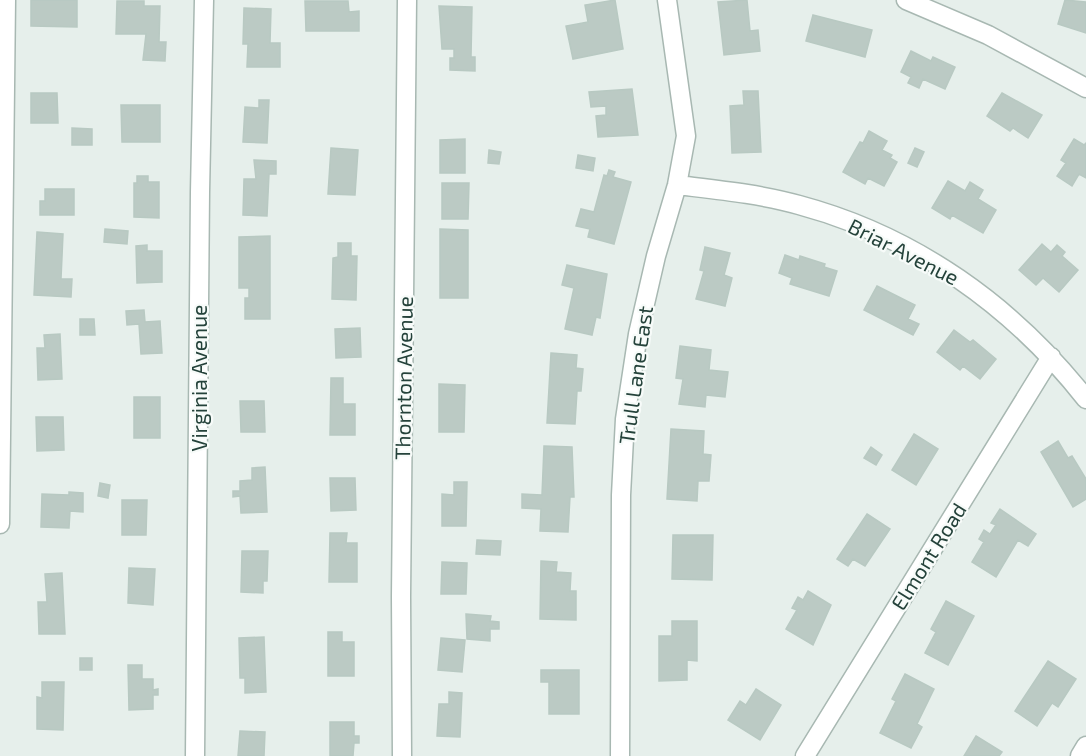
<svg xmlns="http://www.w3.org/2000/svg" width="1086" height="756" font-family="'Exo 2',sans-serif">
<rect width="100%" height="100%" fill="#e6efeb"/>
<path fill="#bbcac4" stroke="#b8c9c2" stroke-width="1.5" d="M31 0H77V27L31 26Z
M615 0 623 49 573 59 566 26 588 22 585 5Z
M747 0 750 31 758 30 760 51 724 55 718 2Z
M1065 0 1086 2V33L1058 24Z
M117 1H144V6H160L159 42H166L165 61 143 60 146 34H116Z
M305 1H348L349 12 359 11V31H306Z
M439 6 472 7 471 57H475V71L450 70V58H454V49H442Z
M244 8 271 9 270 43H280V67H247L248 44H243Z
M813 15 872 30 865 57 806 41Z
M911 51 931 61 933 57 955 67 945 89 923 79 919 88 908 83 911 77 901 72Z
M632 89 638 135 598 137 596 116 606 115V106L591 107 589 92Z
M743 91H758L761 152 732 153 730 106 744 105Z
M31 93H57L58 123H31Z
M1002 93 1042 115 1028 138 1013 128 1010 131 987 116Z
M259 100H269L267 143 243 142 245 107 259 108Z
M121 105H160V142H122Z
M72 128 92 129V145H72Z
M869 131 887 141 882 150 892 155 890 158 897 162 884 186 868 178 865 184 843 172 860 142 863 143Z
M465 139V173H440V140Z
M1074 139 1084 145 1086 143V178L1079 174 1072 186 1057 176 1066 163 1061 160Z
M331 148 358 150 355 195 328 194Z
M915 148 924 152 917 167 908 163Z
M489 150 501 152 499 164 488 163Z
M578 155 595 158 593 171 576 168Z
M254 160 276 161V174H269L267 216 243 215 244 179H256Z
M609 170 615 172 613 177 631 182 614 244 588 237 590 229 576 226 581 209 594 212 604 175 607 176Z
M137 176H148V182H159V218L134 217V183H137Z
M948 181 965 191 970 182 983 190 978 199 996 210 983 233 952 215 950 219 932 208Z
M442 183H469L468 219H442Z
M45 189H74V215H40V201H45Z
M105 229 128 231 127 244 104 242Z
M440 229 468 230V298H440Z
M37 232 63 234 61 279H72L71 297 34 295Z
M270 236V319H245V298H249V288H239V237Z
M338 243H351V256H357L356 300 332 299 333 258 338 257Z
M1042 244 1051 252 1057 245 1065 252 1062 256 1078 270 1059 292 1043 278 1036 285 1019 270Z
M147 245V251H162V282L137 283 136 246Z
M705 247 730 253 724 275 732 278 725 306 696 299 704 271 700 270Z
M785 255 799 260 800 256 825 264 824 267 837 271 829 296 790 284 792 278 779 273Z
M567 265 607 274 600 318 596 317 592 335 565 329 574 288 562 285Z
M877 286 915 305 908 319 919 324 913 335 864 310Z
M144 310 145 322 160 321 162 353 141 354 139 324 127 325 126 311Z
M80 319H94L95 335H80Z
M360 328 361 357 336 358 335 329Z
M954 330 970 342 973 340 996 359 980 379 963 366 960 370 937 352Z
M60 334 62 379 38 380 37 348H45L44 335Z
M680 346 711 350 709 370 728 372 725 397 706 395 705 407 679 404 683 379 676 378Z
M551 353 577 355 576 368 583 369 581 391H577L575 424 547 423Z
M331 378H343V404H355V435H330Z
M439 384 465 385 464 432H439Z
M134 397H160V438H134Z
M240 401H264L265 432H241Z
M36 417H63L64 450 37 451Z
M671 429 704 431 703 454 711 455 709 481H698L697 501 667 499Z
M914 434 938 449 916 485 892 470Z
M1058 441 1068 458 1072 456 1086 479V499L1073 507 1041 452Z
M544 446 572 447 574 497H570L568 532 540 531 541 509 522 508V494L542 495Z
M871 447 882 455 876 465 864 458Z
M265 467 267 512 241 513 240 496 233 497V491H240V481L252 480V468Z
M330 478H355L356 510 331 511Z
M454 482H467L466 526H442V494L454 495Z
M100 483 110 485 108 498 98 496Z
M69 492 83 493V512L70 511 69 528 41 527 42 494 69 495Z
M122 500H147L146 535H122Z
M1000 509 1036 534 1028 546 1018 540 996 577 972 562 984 542 979 539 984 530 990 534 996 525 991 523Z
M867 514 890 529 865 566 853 559 848 566 837 559Z
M330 533H347L346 543H357V582H329Z
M673 535H713L712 580 672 579Z
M477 540 501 541 500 555 476 554Z
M242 551H268L267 581H263V593L241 592Z
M541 561 557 562 556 572 571 573 570 591H576V620L540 619Z
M442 562 467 563 466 594H441Z
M129 568 155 569 153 605 128 603Z
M62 573 65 634H39L38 602H47L45 574Z
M808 591 831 605 813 645 786 629 797 610 792 608 798 597 803 600Z
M946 601 974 616 948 665 925 653 936 632 931 629Z
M466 614 491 616 490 621 499 622V629H490V641L467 639Z
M672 621H697V661L687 660V680L659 681V636H672Z
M328 632H342V642H354V676H328Z
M264 637 266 692 245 693V678H240L239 638Z
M441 638 465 640 462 672 438 670Z
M80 658H92V670H80Z
M1048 661 1076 679 1058 707 1052 703 1037 726 1015 711Z
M128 665H142V679H153V690L158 689V695H153V709L129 710Z
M541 670H579V714H549V682H541Z
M905 674 934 689 917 724 922 727 911 748 880 733 896 701 892 699Z
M42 682H64L63 730 37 729V697L42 698Z
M756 689 781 705 760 740 728 720 740 701 746 705Z
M449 692 462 693 460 737 437 736 439 704H449Z
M330 722H354V736H359V743H354L353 756H330Z
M240 731 265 732 264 756H238Z
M976 736 1002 752 999 756H964Z"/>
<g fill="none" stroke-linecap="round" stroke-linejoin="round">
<g stroke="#a8b8b2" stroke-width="21">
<path id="minor" d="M906 0 988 35 1086 88
M677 185C718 190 760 194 799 205 915 236 1013 306 1086 399
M0 524 6 0
M195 756 200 192 204 0
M402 756 401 597 407 0
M620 756 621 495 625 419 638 334 656 256 677 185 686 136 667 0
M805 756 1051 357
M1080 756 1086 746"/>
</g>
<use href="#minor" stroke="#fff" stroke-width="18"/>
</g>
<g text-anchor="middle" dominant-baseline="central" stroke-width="4.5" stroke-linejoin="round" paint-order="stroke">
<g font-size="21" fill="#24423a" stroke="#f7fbf9">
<text transform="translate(904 251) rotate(27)">Briar Avenue</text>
<text transform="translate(635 375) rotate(-82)">Trull Lane East</text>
<text transform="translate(198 378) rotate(-90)">Virginia Avenue</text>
<text transform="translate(403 378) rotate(-89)">Thornton Avenue</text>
<text transform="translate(928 556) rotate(-58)">Elmont Road</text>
</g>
</g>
</svg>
